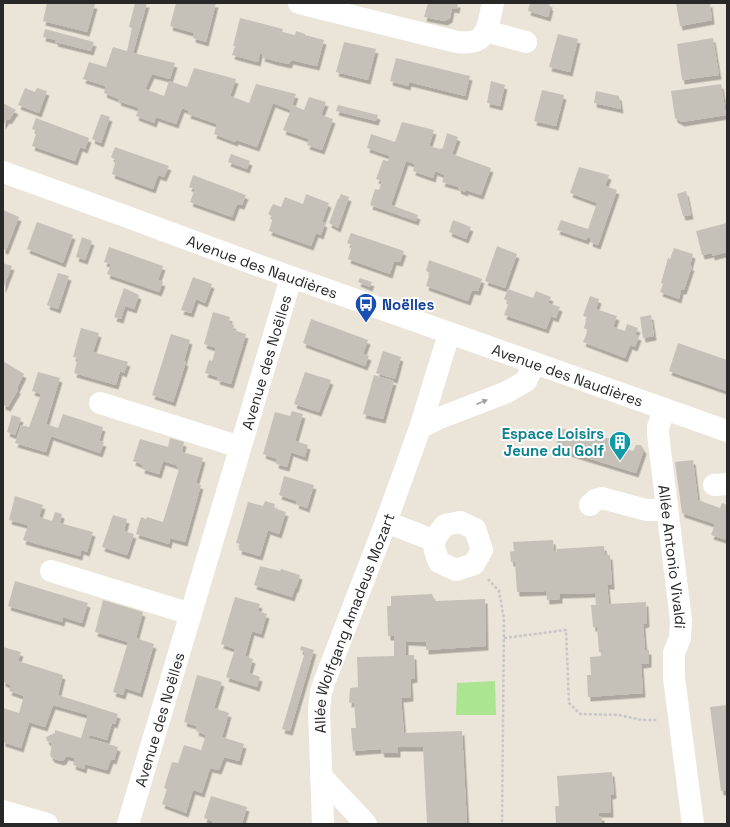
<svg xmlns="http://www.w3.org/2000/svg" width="730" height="827" font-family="'Space Grotesk',sans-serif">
<defs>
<filter id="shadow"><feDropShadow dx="2.5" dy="4.5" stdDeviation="0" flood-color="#0004"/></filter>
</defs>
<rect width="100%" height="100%" fill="#ebe4d8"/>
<path fill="#abe592" d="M495 681 496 715H456L457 683Z"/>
<path fill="#c6c1b8" filter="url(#shadow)" d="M47 3 95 4 87 32 43 21Z
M135 3H147L133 53 175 63 170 79 152 74 145 89 164 96 169 81 187 87 194 68 236 79 230 96 249 103 256 84 296 94 292 105 304 110 309 97 326 102 321 115 333 119 322 150 307 145 309 139 283 130 291 110 273 103 257 147 236 140 235 142 214 134 217 124 188 114 189 111 182 108 176 124 156 117 154 123 136 116 139 108 118 101 119 99 104 93 106 86 83 79 89 62 106 67 113 47 127 51 132 28 129 27Z
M176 3H216L206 42 193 38 194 33 170 26Z
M428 3H458L457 9 452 8 450 18 445 21 424 17Z
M530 3H550L549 6H551L548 17 528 11Z
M676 3H710L712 20 680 26Z
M240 18 283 29 282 32 295 35 296 31 305 34V35L324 40 317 66 291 60 289 64 275 61 262 57 263 54 260 53 258 62 232 55 235 46H233Z
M45 29 94 42 91 51 55 42 56 40 43 37Z
M558 34 578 39 570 72 549 67Z
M713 38 719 75 682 80 677 44Z
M344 42 376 49 368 80 336 72Z
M396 58 470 76 465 96 409 82 408 86 390 81Z
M491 81 505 85 500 106 487 103Z
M721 84 726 115 682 122 675 118 671 91Z
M25 88 35 92 37 88 47 91 39 113 18 105Z
M542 90 564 95 556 126 534 121Z
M596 91 619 96 621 109 594 103Z
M3 103 16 110 9 120 7 119 3 125Z
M338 105 378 115 376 121 336 111Z
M101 114 110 117 101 143 92 139Z
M36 118 89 138 85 149 80 147 75 161 32 146 37 131 32 129Z
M402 122 434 130 429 146 440 149 443 148 447 133 458 137 452 154 491 168 481 195 466 190 465 192 458 189 459 187 442 182 445 175 435 171 433 178 413 171 415 164 406 161 391 205 418 215 416 221 370 205 375 189 379 190 382 181 376 179 383 160 388 161 390 156 367 148 371 134 395 142Z
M115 147 169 166 164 177 158 175 153 189 112 174 116 160 111 157Z
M231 154 250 161 247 169 228 162Z
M579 167 609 175 605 186 617 190 598 245 590 242 591 238 588 237 586 240 557 230 561 220 588 229 597 203 570 193Z
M193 175 246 195 242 205 237 204 232 217 190 202 195 189 189 187Z
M686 191 691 215 683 216 677 194Z
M306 194 329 203 322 222 325 223 321 235 316 233 311 246 269 231 273 217 268 214 273 204 281 207 285 197 303 204Z
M341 194 349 197 338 228 329 223 338 199H339Z
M3 210 19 217 6 250 3 249Z
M453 220 471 227 466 239 449 232Z
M37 222 73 235 63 263 27 249Z
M727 223V252L712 256V253L702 255 696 231Z
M351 233 404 251 400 262 394 261 390 274 348 259 352 245 347 243Z
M82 237 92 241 85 260 76 257Z
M497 246 517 254 505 288 485 281Z
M109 247 163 266 158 280 163 282 159 292 107 274 111 264 104 262Z
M674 248 693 254 690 266H692L684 290H681L679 299 660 292 663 284 661 283 668 258 670 259Z
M429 260 482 279 478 291 472 290 468 301 426 286 430 273 426 271Z
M3 263 12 266 3 289Z
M58 273 69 276 58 309 47 305Z
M193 277 212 284 205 303 196 299 191 313 181 310Z
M360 278 372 282 370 287 358 282Z
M124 288 139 295 134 309 125 306 121 319 114 317Z
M508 289 533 298 536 291 551 297 548 303 560 307 556 318 551 316 546 329 504 315 509 302 504 299Z
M590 296 599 299 596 309 617 316 613 327 625 331 627 324 638 328 635 335 639 336 635 347 630 345 625 358 583 342 588 330 584 328 587 317 583 316Z
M213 312 230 317 229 323 234 325 233 330 246 334 231 384 217 380 218 377 205 373 209 360 212 361 216 348 204 344Z
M651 315 654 336 643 338 640 317Z
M311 319 368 340 363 354 369 356 365 366 303 343Z
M81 328 99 333 93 352 128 362 124 373 120 371 116 385 74 373 78 358 73 357Z
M171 334 190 340 184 361 186 362 173 402 152 395Z
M678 343 727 360V391L669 371Z
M383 351 401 357 395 379 376 373Z
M3 361 24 374 17 388 18 390 8 407 3 405Z
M38 372 60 378 46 424 58 428 63 414 103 427 99 441 104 442 100 453 51 436 46 452 15 443 21 425 29 427 41 394 32 391Z
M305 372 331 380 319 412 294 404Z
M374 375 394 381 383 419 363 414Z
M292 411 303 414 295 441 308 445 305 457 291 452 287 467 276 464 277 459 263 454 275 412 290 416Z
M12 415 21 418 15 435 7 432Z
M561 428 598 440 600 436 621 442 620 447 633 451 636 445H641L644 450 636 473 555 448Z
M170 438 184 442 182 452 203 458 196 483 201 485 185 542 170 538 169 544 136 534 141 517 146 519 147 517 163 522 179 469 176 465 163 461 159 474 142 469 143 465 133 461 140 439 168 447Z
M693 460 698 500 720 508 722 503 727 505V540L711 535 715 524 682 513 675 462Z
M284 476 314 485 307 508 296 504 297 501 279 495Z
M15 496 43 505 39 517 52 521 55 512 62 514 60 523 93 532 87 552 81 550 80 556 23 540 28 525 9 520Z
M265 501 275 504 274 508 286 512 279 534 268 530 260 556 239 550 240 544 236 543 248 502 263 506Z
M113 515 127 519 124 531 134 534 127 555 102 547Z
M553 540 554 551 557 552V549L604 546 605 555H610L612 585H607L609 604 646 602 647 623 643 624 645 650H649V663L641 664 643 693 588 697 587 675H591L590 657 602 656V652H599L597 627H593L591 605H596L595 593 560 594V599L547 600 546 591 517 592 515 562H511L510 552 514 551 513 542Z
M260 566 280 571 281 569 300 575 296 588H295L292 597 254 585Z
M15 581 88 603 82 623 63 617 62 622 8 606Z
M432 594 435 601 485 599 486 646 426 650V642L406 641V655H414L415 678 410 679 411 697 401 698 404 733 462 731 467 824H427L423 747H398V753H382L381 749 353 751 351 728H356L354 702 349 703 350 688 358 687 357 657 394 656V636H388L387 606H391V596Z
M235 597 260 604 258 611 267 614 261 634 252 631 245 656 253 659 249 673 260 677 257 687 226 677 235 649 221 644Z
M103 600 143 612 136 638 154 644 140 693 125 688 123 695 113 692 128 642 95 632Z
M301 646 314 650 290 731 282 729 305 652 300 650Z
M3 647 21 652 18 661 63 675 58 695 118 714 115 724 112 723 107 740 90 735 88 738 118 747 114 760 111 759 107 770 85 764 84 769 73 765 75 758 66 756 64 760 61 761 52 758 50 755 52 743 47 741 46 737 55 733V730L81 738 88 715 53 705 45 727 29 722 21 748 3 742V708L19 713 24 696 9 691 11 685 3 682Z
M197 675 222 682 214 708 229 713 222 737 244 744 239 761 224 757 219 770 210 768 202 793 193 790 186 813 162 804 167 789 164 788 172 762 178 763 184 745 201 750 206 735 196 731 197 726 184 722Z
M727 705V790L721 791 710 707Z
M612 772 614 794 610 795 611 813H599V816H602V824H556L555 806H559L557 776Z
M211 796 247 807 242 824H212V821L204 818Z"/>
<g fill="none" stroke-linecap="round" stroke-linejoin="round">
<path stroke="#c7c7c7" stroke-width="2.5" stroke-dasharray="3 2" stroke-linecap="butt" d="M488 579 499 591 504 619 502 824
M504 638 566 630 569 703 580 714 619 715 642 720H658"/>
<g stroke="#fff" stroke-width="22">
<path d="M299 3 457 42C489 46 487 27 493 3"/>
<path d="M486 31 526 42"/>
<path id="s1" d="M3 172 122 215 260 266 727 431"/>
<path d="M100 403 240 447"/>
<path id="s2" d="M665 409 658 427V434L681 620 680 638 674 653V678L693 824"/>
<path d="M420 428 437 419 507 392 526 381 534 364"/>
<path d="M714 485 727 484"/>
<path d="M590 505 595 500 602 498 646 510H656L667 505"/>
<path d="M386 522 433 540"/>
<path d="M460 522 475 529 482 550 474 564 456 570 439 562C431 541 432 542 445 525Z"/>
<path d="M51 571 191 614"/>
<path d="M321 776 366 824"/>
<path d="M3 811 47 824"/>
<path id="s3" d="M128 824 291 278"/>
<path id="s4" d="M323 824 319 710 321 692 325 680 386 522 420 428 449 334"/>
</g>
</g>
<defs><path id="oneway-solid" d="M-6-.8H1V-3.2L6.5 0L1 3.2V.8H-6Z"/></defs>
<use fill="#9e9e9e" href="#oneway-solid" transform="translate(482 402) rotate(-22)"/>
<defs>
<g id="bus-pin" transform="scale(1.15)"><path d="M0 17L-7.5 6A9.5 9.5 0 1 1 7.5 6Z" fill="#1a4fb4" stroke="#fff"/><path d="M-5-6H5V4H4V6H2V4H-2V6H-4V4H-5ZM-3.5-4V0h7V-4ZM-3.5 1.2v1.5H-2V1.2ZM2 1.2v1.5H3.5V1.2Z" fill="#fff"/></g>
<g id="building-pin" transform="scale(1.15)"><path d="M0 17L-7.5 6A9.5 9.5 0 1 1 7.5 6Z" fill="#0f9aa8" stroke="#fff"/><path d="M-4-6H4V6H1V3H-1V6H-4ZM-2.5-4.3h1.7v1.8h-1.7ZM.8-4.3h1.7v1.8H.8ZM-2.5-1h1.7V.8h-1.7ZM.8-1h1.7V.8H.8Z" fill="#fff"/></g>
</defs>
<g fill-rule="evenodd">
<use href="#bus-pin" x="366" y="304"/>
<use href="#building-pin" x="620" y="442"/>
</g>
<g text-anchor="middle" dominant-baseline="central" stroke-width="4" stroke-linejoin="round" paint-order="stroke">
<g font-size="15" fill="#282828" stroke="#fff">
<text stroke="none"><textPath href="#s1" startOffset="276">Avenue des Naudières</textPath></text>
<text stroke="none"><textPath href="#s3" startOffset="482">Avenue des Noëlles</textPath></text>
<text stroke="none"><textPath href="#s1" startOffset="600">Avenue des Naudières</textPath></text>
<text stroke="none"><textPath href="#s2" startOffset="150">Allée Antonio Vivaldi</textPath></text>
<text stroke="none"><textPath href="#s4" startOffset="207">Allée Wolfgang Amadeus Mozart</textPath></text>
<text stroke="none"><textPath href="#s3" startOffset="109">Avenue des Noëlles</textPath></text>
</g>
<g font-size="15" font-weight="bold" fill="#164399" stroke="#fff" text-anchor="start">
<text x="382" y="304">Noëlles</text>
</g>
<g font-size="15" font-weight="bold" fill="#0d838f" stroke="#fff" text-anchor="end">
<text x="604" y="433">Espace Loisirs<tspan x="604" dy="17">Jeune du Golf</tspan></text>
</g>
</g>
<rect width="730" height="827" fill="none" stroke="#282828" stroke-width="8"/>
</svg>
